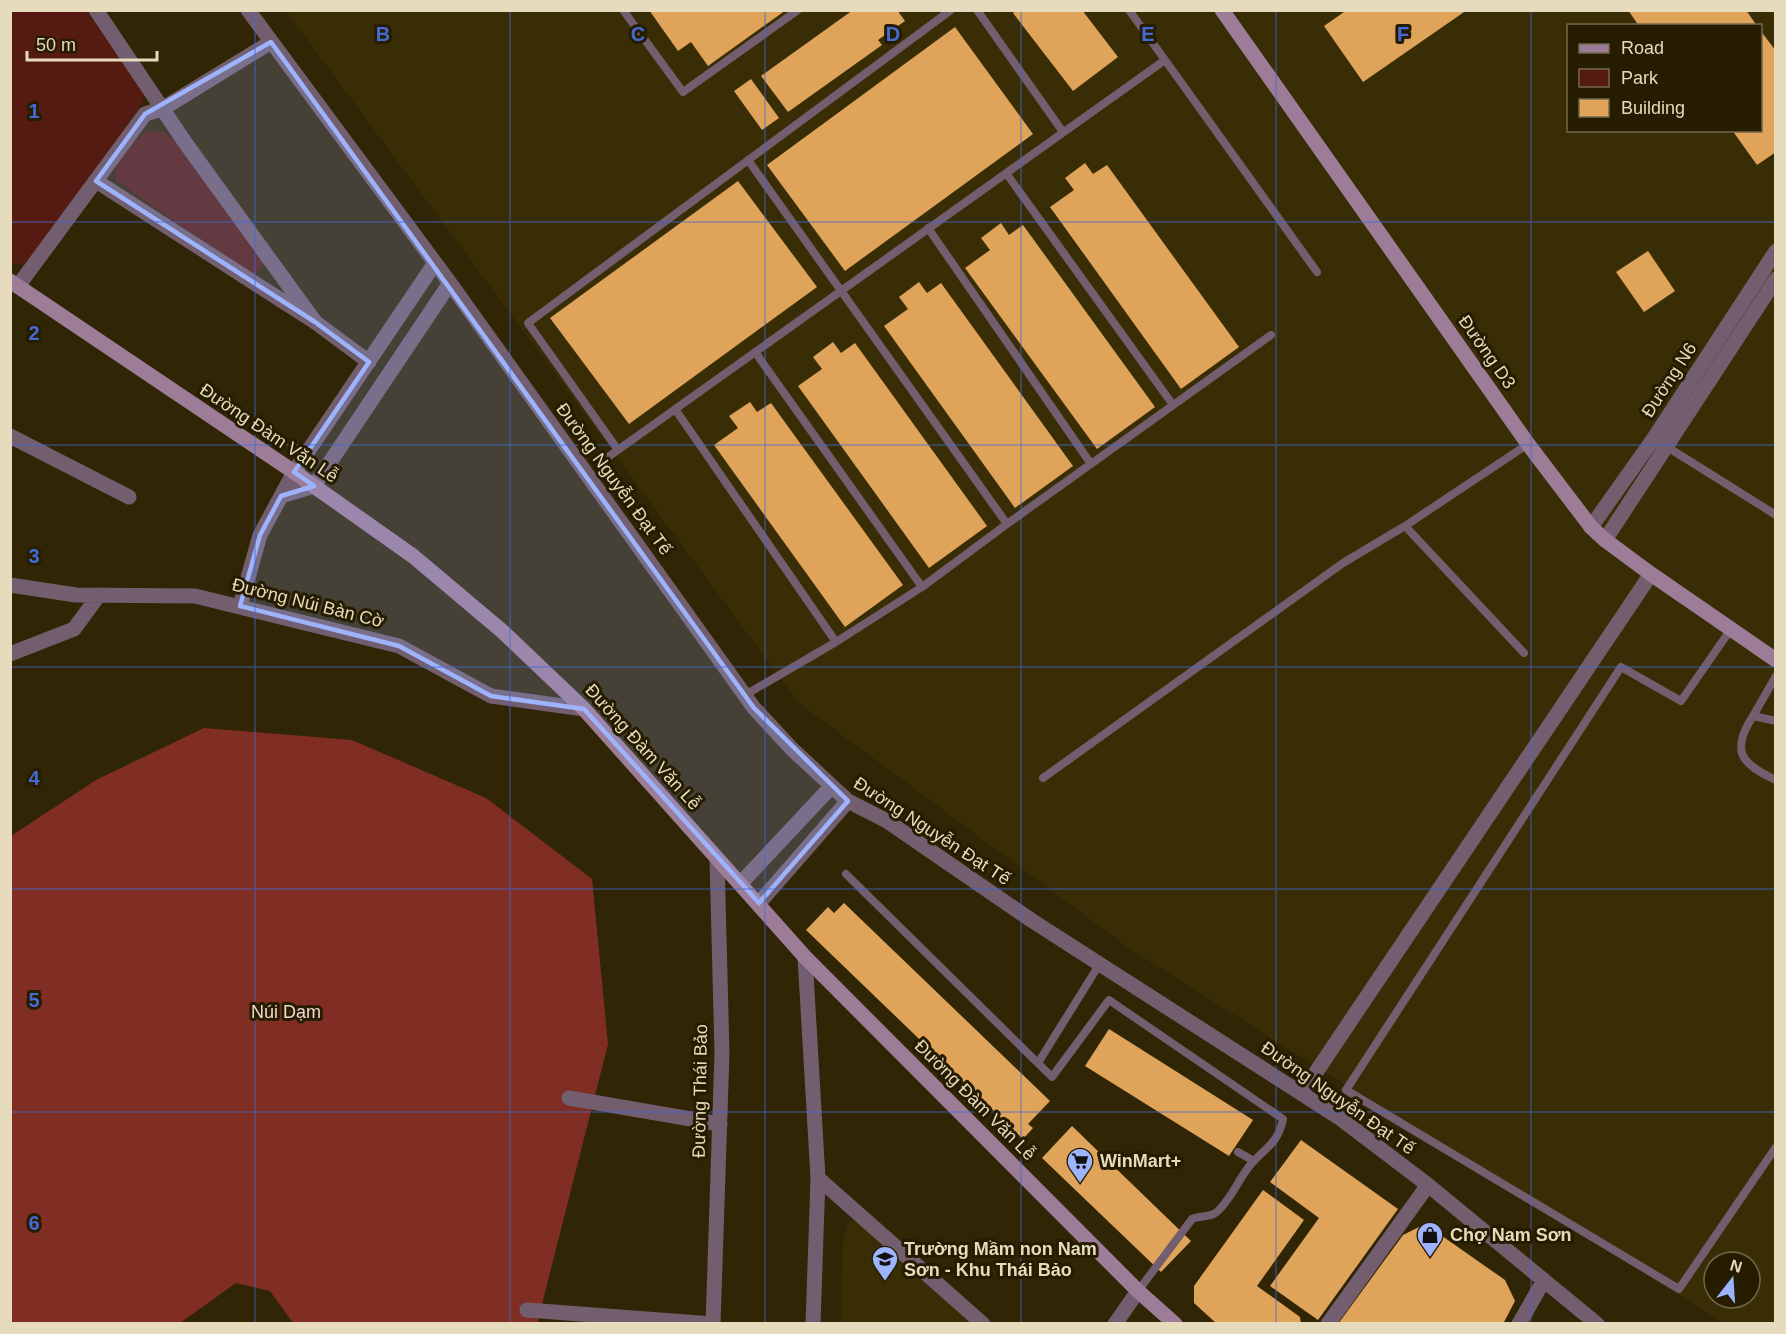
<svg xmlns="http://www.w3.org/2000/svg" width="1786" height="1334" font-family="Helvetica,sans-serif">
<rect width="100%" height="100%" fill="#302505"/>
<path fill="#392d06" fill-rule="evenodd" d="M286 11H1775V1323H1723L1130 949 799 703ZM1568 26H1760V130H1568ZM1714 1262H1750V1298H1714Z
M851 1221H859L973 1324H841L843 1240 847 1226Z"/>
<path fill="#551b13" d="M10 11H86L144 90 143 102 34 256C27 262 20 266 10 264Z
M153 130 166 133 177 143 264 262 261 269 255 274 246 272 117 181C108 165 137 133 153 130Z"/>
<path fill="#802e23" d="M204 728 352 740 486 798 592 879 608 1044 538 1320 539 1323H293L270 1291 236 1283 180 1323 11 1324V836L96 780Z"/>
<path fill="#dfa45a" d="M649 10H786L708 66 691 42 678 51Z
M853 10H897L905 21 878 40 882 45 788 112 761 76Z
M1016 10H1082L1118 57 1073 91 1013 13Z
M1342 10H1467L1363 82 1324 26 1344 12Z
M1628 10H1746L1757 26H1639Z
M955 27 1033 134 845 271 767 165Z
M1760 30 1776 51V152L1757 165 1732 130H1760Z
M751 79 779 118 762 130 734 91Z
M1085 163 1093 174 1107 165 1239 347 1181 389 1050 207 1074 190 1065 178Z
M738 181 817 287 629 424 550 318Z
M1001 223 1009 235 1023 225 1155 407 1097 449 965 268 990 250 981 238Z
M1648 251 1675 291 1644 312 1616 272Z
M919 282 927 293 941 283 1073 466 1015 508 884 326 908 309 899 297Z
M833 342 841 353 855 343 987 526 929 568 798 386 822 369 813 357Z
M750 402 757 412 771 403 903 585 845 627 714 445 738 428 729 416Z
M844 903 1050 1101 1028 1124 1033 1128 1023 1139 806 930 828 907 834 913Z
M1109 1029 1253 1120 1229 1156 1085 1066Z
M1072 1126 1191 1241 1161 1272 1042 1158Z
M1301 1140 1398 1209 1318 1320 1270 1286 1319 1218 1270 1182Z
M1263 1190 1304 1220 1257 1286 1300 1317 1301 1324H1217L1194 1303V1286Z
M1425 1224 1505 1280 1515 1301 1503 1324H1338L1403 1235Z"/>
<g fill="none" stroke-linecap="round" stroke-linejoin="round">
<path stroke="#725e6f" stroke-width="8" d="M623 10 683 92 798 10
M977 10 1063 132
M1129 10 1165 60
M1006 173 1173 405
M928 228 1091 464
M755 352 922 587
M675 409 836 642
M1664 445 1776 515
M618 450 528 323 951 10
M608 457 1165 60 1317 272
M1007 524 1271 335
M1405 526 1524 653
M1731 629 1681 701 1621 667 1346 1090 1679 1289 1776 1147
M745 695 836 642 922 587 1007 524 748 160
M1753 716 1776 676
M1776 721 1753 716C1730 751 1741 764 1776 780
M1043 778 1343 563 1405 526 1528 444
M846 874 1052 1077 1109 1000 1283 1119C1278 1144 1265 1148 1251 1164 1239 1178 1232 1198 1218 1211 1211 1218 1201 1215 1192 1219L1138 1291
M1038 1063 1099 965
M1238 1152 1254 1161"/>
<path stroke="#725e6f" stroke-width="15" d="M96 10 184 141 315 322
M248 10 450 283 754 708 792 749 848 801 887 821 1031 920 1341 1119 1428 1185 1597 1324
M96 181 315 322 369 362
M18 286 145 114 162 109 271 42
M10 436 129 497
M281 496 314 486 450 283
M240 606 260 535 294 472 435 263
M740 884 831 787
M759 903 848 801
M805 957 818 1178 813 1324
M1302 1093 1651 574
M569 1098 720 1124
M818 1178 983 1324
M527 1310 713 1324 722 1053 717 859
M1115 1324 1138 1291
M1328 1324 1428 1185
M1519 1324 1544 1280"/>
<path stroke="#725e6f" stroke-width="15" d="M1591 527 1654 438 1776 251
M1605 540 1776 279
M10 585 76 595 195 596 399 646 491 696 584 709
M10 654 74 629 99 595"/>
<path stroke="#9d7c98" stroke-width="15" d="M1222 10 1528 444 1591 527 1605 540 1651 574 1776 660
M10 281 294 472 413 556 502 631 584 709 805 957 1138 1291 1175 1324"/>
</g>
<path fill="#9db4fd" fill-opacity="0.2" stroke="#9db4fd" stroke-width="4.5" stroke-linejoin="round" d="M271 42 754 708 848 801 759 903 584 709 491 696 399 646 240 606 260 535 281 496 314 486 294 472 369 362 315 322 96 181 145 114Z"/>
<path fill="none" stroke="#456ad3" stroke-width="1.5" stroke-opacity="0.55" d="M255 10V1324M510 10V1324M765 10V1324M1021 10V1324M1276 10V1324M1531 10V1324M10 222H1776M10 445H1776M10 667H1776M10 889H1776M10 1112H1776"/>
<defs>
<g id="supermarket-pin" transform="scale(1.35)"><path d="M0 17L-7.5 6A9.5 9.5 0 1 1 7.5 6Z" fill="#9db4fd" stroke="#261c00"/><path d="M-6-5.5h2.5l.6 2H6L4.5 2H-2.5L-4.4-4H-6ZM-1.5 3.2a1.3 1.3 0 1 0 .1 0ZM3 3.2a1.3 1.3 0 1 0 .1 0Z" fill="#111"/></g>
<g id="shop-pin" transform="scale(1.35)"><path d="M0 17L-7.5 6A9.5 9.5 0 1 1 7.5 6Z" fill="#9db4fd" stroke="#261c00"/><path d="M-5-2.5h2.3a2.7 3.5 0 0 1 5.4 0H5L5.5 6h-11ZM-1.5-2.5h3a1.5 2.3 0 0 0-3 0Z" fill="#111"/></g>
<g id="school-pin" transform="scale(1.35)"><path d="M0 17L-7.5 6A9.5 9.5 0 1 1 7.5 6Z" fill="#9db4fd" stroke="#261c00"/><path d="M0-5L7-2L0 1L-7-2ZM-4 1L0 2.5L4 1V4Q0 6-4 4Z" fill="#111"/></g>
</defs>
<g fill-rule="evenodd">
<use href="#supermarket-pin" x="1080" y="1161"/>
<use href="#shop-pin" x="1430" y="1235"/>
<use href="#school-pin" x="885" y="1259"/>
</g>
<g text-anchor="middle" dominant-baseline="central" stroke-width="6" stroke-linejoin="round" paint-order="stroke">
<g font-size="18" fill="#e6dbbd" stroke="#261c00">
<text transform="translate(1487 352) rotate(55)">Đường D3</text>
<text transform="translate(1669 380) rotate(-57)">Đường N6</text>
<text transform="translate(269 433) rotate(34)">Đường Đàm Văn Lễ</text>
<text transform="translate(614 479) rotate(54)">Đường Nguyễn Đạt Tế</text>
<text transform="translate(308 603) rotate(14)">Đường Núi Bàn Cờ</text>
<text transform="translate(643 747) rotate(48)">Đường Đàm Văn Lễ</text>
<text transform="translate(932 831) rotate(33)">Đường Nguyễn Đạt Tế</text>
<text transform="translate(700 1091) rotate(-89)">Đường Thái Bảo</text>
<text transform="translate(1338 1098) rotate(35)">Đường Nguyễn Đạt Tế</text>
<text transform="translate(975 1100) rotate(45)">Đường Đàm Văn Lễ</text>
</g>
<g font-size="18" fill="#f1d7d2" stroke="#261c00">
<text x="286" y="1012">Núi Dạm</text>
</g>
<g font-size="18" font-weight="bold" fill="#e6dbbd" stroke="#261c00" text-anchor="start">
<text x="1100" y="1161">WinMart+</text>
<text x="1450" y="1235">Chợ Nam Sơn</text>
<text x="904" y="1249">Trường Mầm non Nam<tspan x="904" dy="21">Sơn - Khu Thái Bảo</tspan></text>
</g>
</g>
<g font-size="20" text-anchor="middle" font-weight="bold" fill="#456ad3" stroke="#261c00" stroke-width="6" stroke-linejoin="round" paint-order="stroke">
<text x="383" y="41">B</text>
<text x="638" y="41">C</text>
<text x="893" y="41">D</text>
<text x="1148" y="41">E</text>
<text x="1403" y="41">F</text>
<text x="34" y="118">1</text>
<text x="34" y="340">2</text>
<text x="34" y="563">3</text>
<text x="34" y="785">4</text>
<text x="34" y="1007">5</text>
<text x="34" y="1230">6</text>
</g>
<rect width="1786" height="1334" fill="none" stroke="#e6dbbd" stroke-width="24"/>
<rect x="1567" y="24" width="195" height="108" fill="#261c00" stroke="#73684c" stroke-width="1.5"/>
<rect x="1579" y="44" width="30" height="9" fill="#9d7c98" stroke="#73684c" stroke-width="1.5"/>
<text x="1621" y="54" font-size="18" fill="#e6dbbd">Road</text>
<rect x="1579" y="69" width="30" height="18" fill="#551b13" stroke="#73684c" stroke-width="1.5"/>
<text x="1621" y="84" font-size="18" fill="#e6dbbd">Park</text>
<rect x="1579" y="99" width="30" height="18" fill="#dfa45a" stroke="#73684c" stroke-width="1.5"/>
<text x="1621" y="114" font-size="18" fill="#e6dbbd">Building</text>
<g transform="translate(1732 1280) rotate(17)"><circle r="28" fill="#261c00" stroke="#73684c" stroke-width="1.5"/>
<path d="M0-4.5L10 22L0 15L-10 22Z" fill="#9db4fd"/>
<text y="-9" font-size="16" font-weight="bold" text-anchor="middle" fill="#e6dbbd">N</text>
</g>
<path d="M27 51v9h130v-9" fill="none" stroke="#e6dbbd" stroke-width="3"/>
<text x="36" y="51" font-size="18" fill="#e6dbbd" stroke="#261c00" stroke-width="4.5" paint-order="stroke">50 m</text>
</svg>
